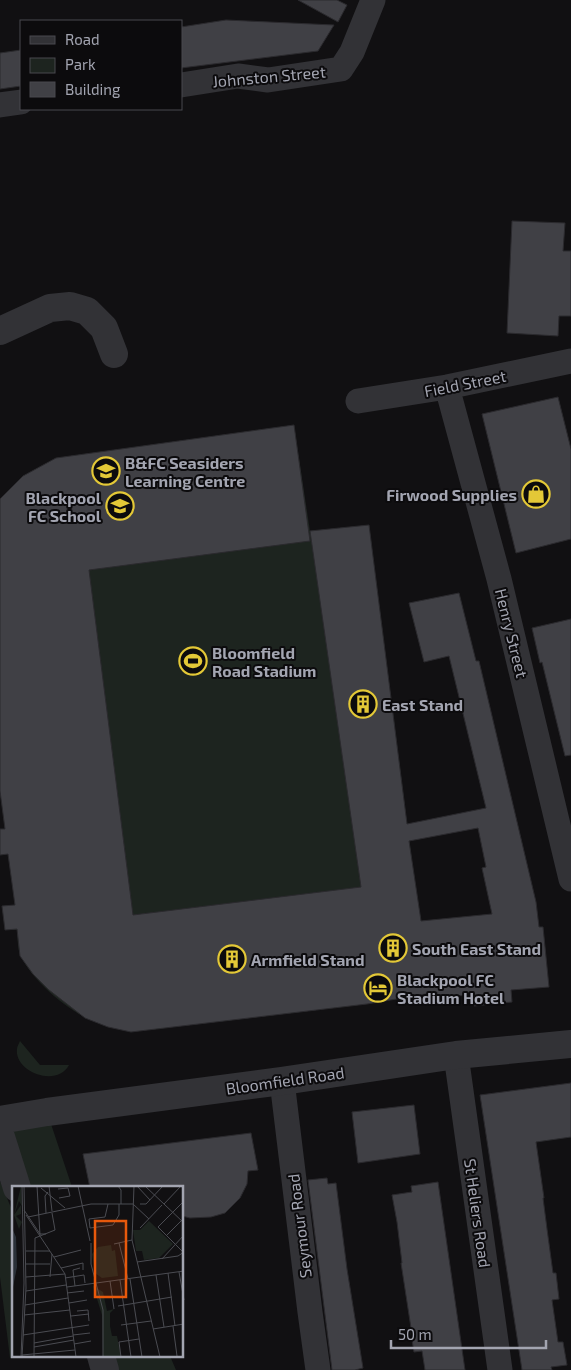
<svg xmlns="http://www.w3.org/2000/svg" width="571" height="1370" font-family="'Exo 2',sans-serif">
<rect width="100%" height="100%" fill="#111012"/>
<path fill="#1d241f" d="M294 425 310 531 369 525 414 877 433 993 367 1004 131 1032C116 1028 101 1025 87 1018 66 1009 30 978 21 956 17 949 18 938 17 930H5L2 906 15 905 0 791V499L23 476 56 458Z
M20 1041 40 1065H69C57 1088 14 1072 17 1049 17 1046 19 1044 20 1041Z
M47 1112 72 1187H17L0 1134Z
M0 1181 14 1215V1356H25L10 1358 0 1277Z
M101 1356H170L176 1370H105Z"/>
<path fill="#404045" stroke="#2b2a2e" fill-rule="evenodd" d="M298 0H337L347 5 338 22Z
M226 20 334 25 318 51 181 68V27Z
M21 50V86L0 89V53Z
M512 221 565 223 563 251H571V316H559L558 336 507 333Z
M558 397 571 449V539L516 553 482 414Z
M294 425 310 541 89 570 133 915 361 887 310 531 369 525 407 824 486 808 449 656 424 662 409 603 459 593 476 661H479L536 902 539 927H543L549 987 511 990 512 1002 474 1006 472 995 437 997V992L367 1004 131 1032 108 1027 85 1018 49 990 33 974 20 956 17 929 5 930 2 906 15 905 8 854 0 855V829H5L0 791V499L23 476 56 458ZM478 828 486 867 482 868 492 914 421 921 409 841Z
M571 619V755L565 756 542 662 540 663 532 628Z
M571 1083V1137L536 1142 544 1198H543L547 1229 553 1273H556L559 1299 552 1300 558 1342H563L567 1365 551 1367 552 1370H522L480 1095Z
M414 1105 420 1154 358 1163 352 1112Z
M251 1133 258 1170 248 1171 247 1184 240 1198 225 1213 211 1217 190 1218 182 1216V1188H90L83 1154Z
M327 1178 328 1184 336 1183 347 1269 363 1368 355 1370H332L308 1180Z
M438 1182 465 1370H425L422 1351 414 1352 410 1328H411L401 1263H402L397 1222 392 1195 412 1192 411 1186Z"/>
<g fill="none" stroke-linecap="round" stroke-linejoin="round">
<path stroke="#323236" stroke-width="25" d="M181 85 238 76 268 80 341 69 352 52 373 0
M0 105 21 102
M447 387 499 579 571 879
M358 401 447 387 571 361
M456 1055 500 1370
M282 1081 310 1312 318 1370"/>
<path stroke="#323236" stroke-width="28" d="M0 331 50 308 70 306 87 311 104 328 114 354
M0 1120 47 1112 282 1081 456 1055 571 1044
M0 1134 17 1188
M101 1356 105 1370"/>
</g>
<defs>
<g id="university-ring" transform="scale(1.4375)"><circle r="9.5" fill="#0c0b0d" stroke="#e3c837" stroke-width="1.5"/><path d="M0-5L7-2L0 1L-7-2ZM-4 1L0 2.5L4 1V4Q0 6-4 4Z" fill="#e3c837"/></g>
<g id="shop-ring" transform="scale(1.4375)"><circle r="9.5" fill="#0c0b0d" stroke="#e3c837" stroke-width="1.5"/><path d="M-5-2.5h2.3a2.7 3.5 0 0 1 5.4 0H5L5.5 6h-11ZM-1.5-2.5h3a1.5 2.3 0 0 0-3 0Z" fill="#e3c837"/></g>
<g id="school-ring" transform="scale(1.4375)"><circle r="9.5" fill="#0c0b0d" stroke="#e3c837" stroke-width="1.5"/><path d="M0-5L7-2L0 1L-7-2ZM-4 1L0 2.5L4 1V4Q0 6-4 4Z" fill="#e3c837"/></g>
<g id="stadium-ring" transform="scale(1.4375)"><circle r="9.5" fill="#0c0b0d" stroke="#e3c837" stroke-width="1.5"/><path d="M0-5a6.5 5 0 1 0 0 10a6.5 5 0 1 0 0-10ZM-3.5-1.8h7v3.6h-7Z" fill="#e3c837"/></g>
<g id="building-ring" transform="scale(1.4375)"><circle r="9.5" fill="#0c0b0d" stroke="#e3c837" stroke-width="1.5"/><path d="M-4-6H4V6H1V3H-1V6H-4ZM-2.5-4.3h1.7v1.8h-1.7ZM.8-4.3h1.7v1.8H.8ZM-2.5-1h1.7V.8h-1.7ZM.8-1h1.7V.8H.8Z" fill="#e3c837"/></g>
<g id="hotel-ring" transform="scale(1.4375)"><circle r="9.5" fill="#0c0b0d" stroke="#e3c837" stroke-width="1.5"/><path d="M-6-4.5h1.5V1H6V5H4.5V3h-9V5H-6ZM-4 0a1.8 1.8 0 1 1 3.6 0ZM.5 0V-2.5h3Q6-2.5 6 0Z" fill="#e3c837"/></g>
</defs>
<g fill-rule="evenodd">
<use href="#university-ring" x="106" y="471"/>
<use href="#shop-ring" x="536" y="494"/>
<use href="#school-ring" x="120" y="506"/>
<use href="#stadium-ring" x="193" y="661"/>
<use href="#building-ring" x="363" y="704"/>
<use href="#building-ring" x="393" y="948"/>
<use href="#building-ring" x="232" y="959"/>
<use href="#hotel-ring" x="378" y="988"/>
</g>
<g text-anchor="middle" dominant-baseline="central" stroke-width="4" stroke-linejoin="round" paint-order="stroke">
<g font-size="16" fill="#a3a5b1" stroke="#0c0b0d">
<text transform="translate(269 76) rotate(-5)">Johnston Street</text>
<text transform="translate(465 383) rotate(-11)">Field Street</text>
<text transform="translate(512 633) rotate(76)">Henry Street</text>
<text transform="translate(285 1080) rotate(-8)">Bloomfield Road</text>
<text transform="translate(478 1213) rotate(82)">St Heliers Road</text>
<text transform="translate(299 1226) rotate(-97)">Seymour Road</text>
</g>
<g font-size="16" font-weight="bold" fill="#a3a5b1" stroke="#0c0b0d" text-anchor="start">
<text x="125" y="462">B&amp;FC Seasiders<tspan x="125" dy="18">Learning Centre</tspan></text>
<text x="517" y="494" text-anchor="end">Firwood Supplies</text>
<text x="101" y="497" text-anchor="end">Blackpool<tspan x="101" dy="18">FC School</tspan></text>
<text x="212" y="652">Bloomfield<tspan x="212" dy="18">Road Stadium</tspan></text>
<text x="382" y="704">East Stand</text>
<text x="412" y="948">South East Stand</text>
<text x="251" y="959">Armfield Stand</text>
<text x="397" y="979">Blackpool FC<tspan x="397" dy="18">Stadium Hotel</tspan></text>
</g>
</g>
<g transform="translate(12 1186)">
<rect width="171" height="171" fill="#111012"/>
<path d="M9 0 10 20 7 15 2 29 9 19V28L4 30 10 36 7 43 2 29ZM137 35 161 58 147 72 132 74 130 65H124L121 44H128ZM99 59 100 65 103 64 106 90 90 92 83 87 80 68 86 61ZM81 100 91 106 95 125 102 123 98 127V140L100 150H105L109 171H91L90 129Z" fill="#1d241f"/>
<path d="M0 42 4 51 5 81 0 106Z" fill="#2b3139"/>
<path fill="none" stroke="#4b4c52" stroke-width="1" d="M25 0 28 49M37 0 40 25M66 0 78 55M106 0 109 4V18M122 0 120 54 148 171M125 0 138 14M133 0 172 37M29 2 53 22M46 3 56 2 58 10 47 12M172 15 146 41 172 67M96 18 93 31 77 33 78 42 101 39 107 29V18M128 18H134L151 0M152 18 169 0M12 24 28 48H34M34 27 33 10 36 6M14 29 53 88 64 171M16 31 79 18H121L137 33M128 42 150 19M154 50 172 32M79 57V78L91 124V171M107 57 116 93M102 58 120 54M14 65H38M42 71 69 64M150 73 172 49M125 76 166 70 172 66M14 78H38M49 82 71 77V84M167 86 172 114M156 87 163 140M144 89 152 141M14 91 53 88M38 91 40 68M53 92 72 89 73 97M118 93 130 171M108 94 119 171M98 95 102 123M63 100 61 84 68 82M55 101 172 85M14 105 54 99M55 107 72 105M57 117 75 114M13 119 56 112M106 120 160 111M65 125 76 124 77 135M12 129 58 124M59 130 77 128M109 139 139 135M161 140 165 170M141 143 172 138M11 149 77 139M61 149 78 147M22 157 61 150M62 158 79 155M22 161 62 154M10 169 63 164M9 171 12 97 10 0M10 171 14 102 12 0M22 171 23 52 43 44 40 27M109 171 107 156 127 153"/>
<path fill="#e8590c" fill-opacity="0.15" stroke="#e8590c" stroke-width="2.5" d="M83 35H114V111H83Z"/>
<rect width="171" height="171" fill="none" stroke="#a3a5b1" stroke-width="2.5"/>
</g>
<rect x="20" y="20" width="162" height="90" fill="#0c0b0d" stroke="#48494f"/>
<rect x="30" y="36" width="25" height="8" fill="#323236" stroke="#48494f"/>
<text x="65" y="45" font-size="15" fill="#a3a5b1">Road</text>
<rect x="30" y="58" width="25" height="15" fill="#1d241f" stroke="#48494f"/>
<text x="65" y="70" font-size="15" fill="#a3a5b1">Park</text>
<rect x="30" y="82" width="25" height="15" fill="#404045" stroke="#48494f"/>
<text x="65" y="95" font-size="15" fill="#a3a5b1">Building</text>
<path d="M391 1340v8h155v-8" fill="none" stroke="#a3a5b1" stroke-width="2.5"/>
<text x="398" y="1340" font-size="15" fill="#a3a5b1" stroke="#0c0b0d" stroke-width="4" paint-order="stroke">50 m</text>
</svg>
